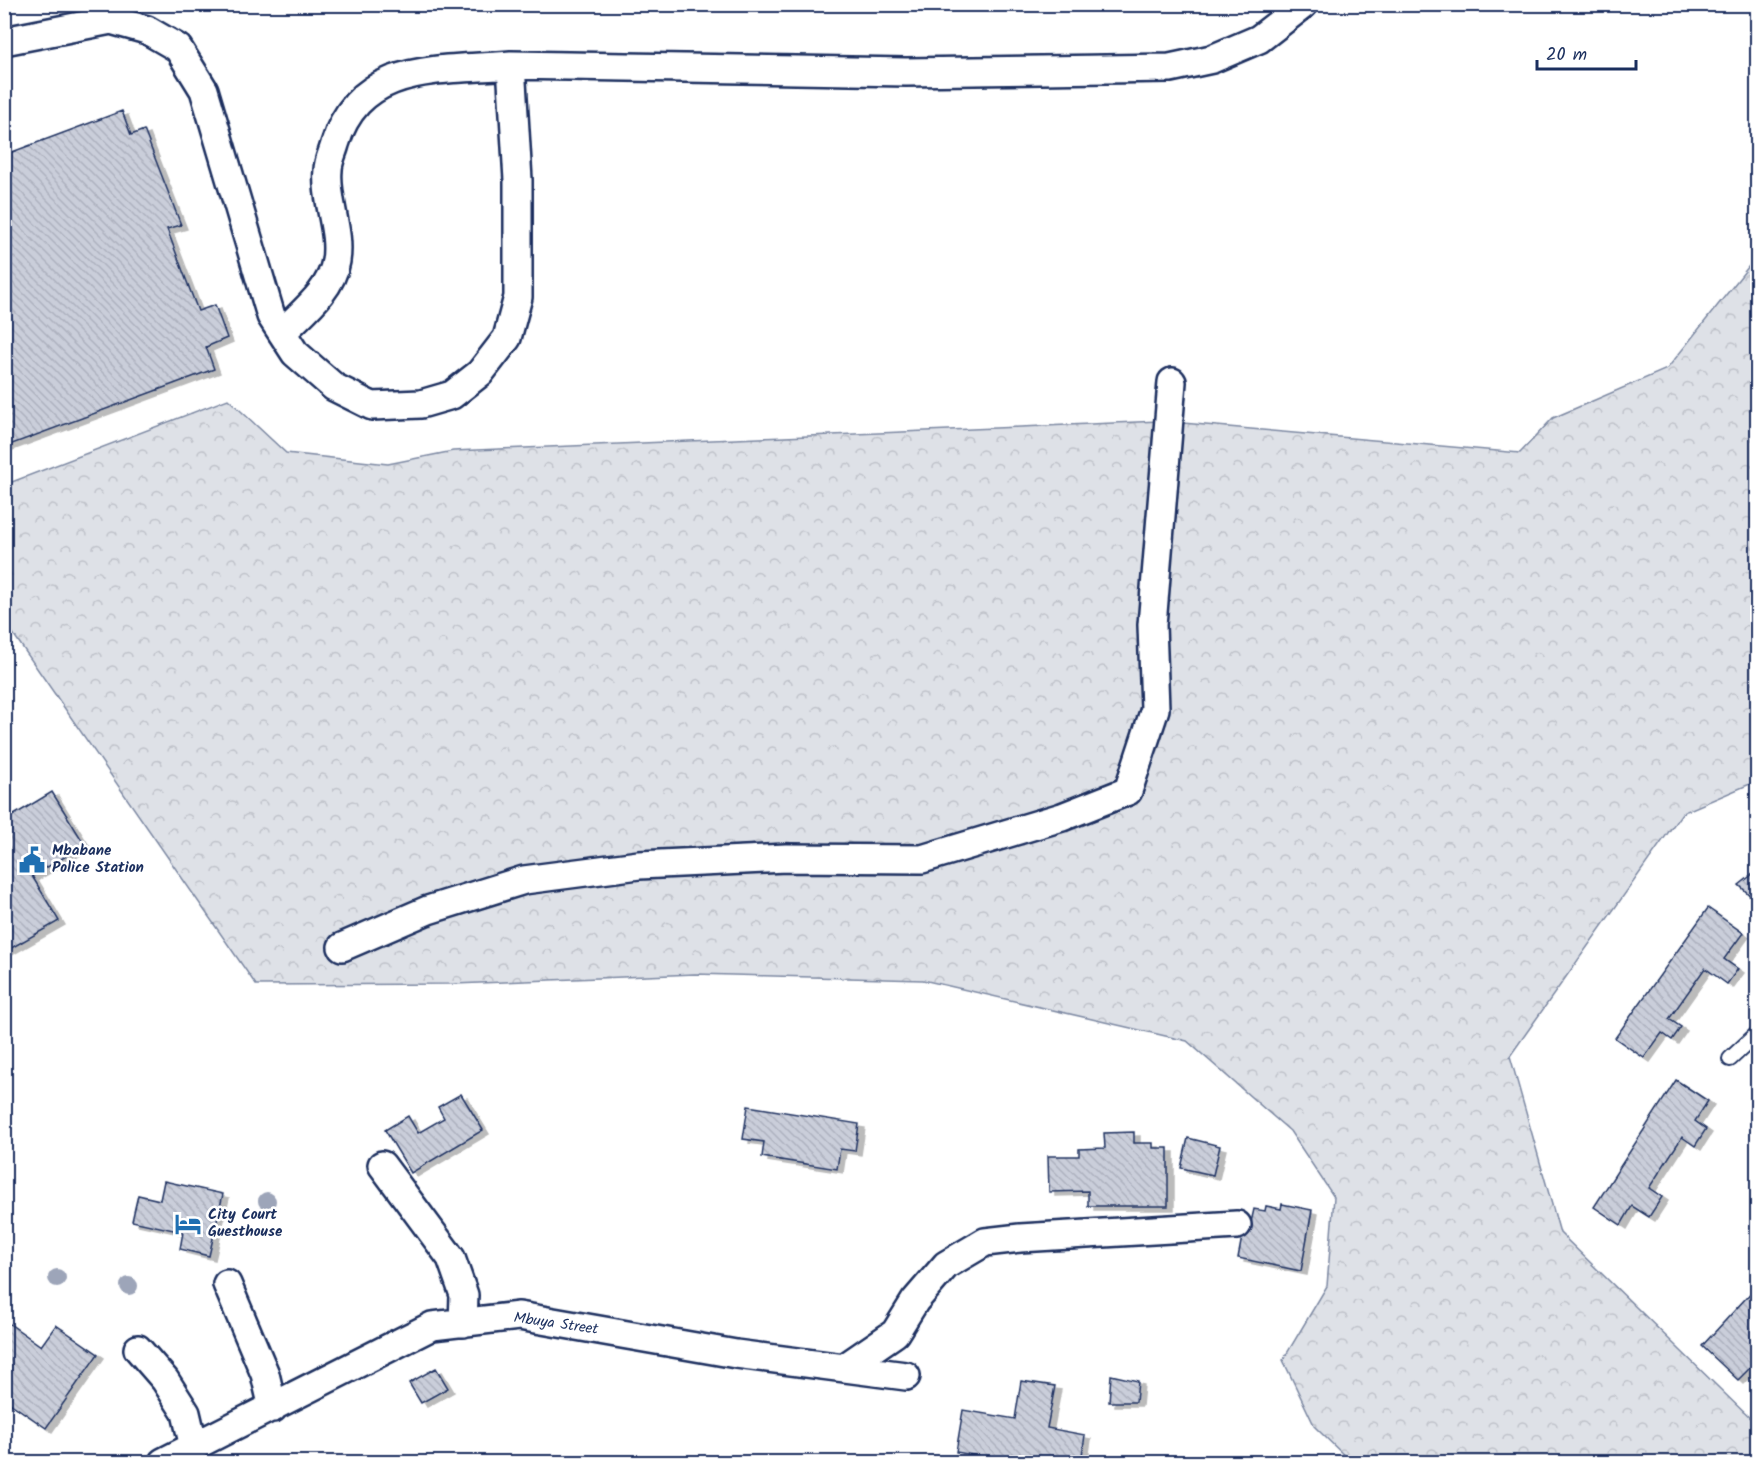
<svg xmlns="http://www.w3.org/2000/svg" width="1762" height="1467" font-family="Kalam,sans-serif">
<defs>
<pattern id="forest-crowns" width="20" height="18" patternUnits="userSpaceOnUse" patternTransform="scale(1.5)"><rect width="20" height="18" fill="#dee1e7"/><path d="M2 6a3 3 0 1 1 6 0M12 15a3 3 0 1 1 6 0" fill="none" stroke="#bec1c9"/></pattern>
<pattern id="building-back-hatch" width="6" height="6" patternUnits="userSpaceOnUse" patternTransform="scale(1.5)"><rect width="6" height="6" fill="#caceda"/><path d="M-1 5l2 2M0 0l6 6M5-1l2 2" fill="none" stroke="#adb1be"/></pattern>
<filter id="shadow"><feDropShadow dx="6" dy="4" stdDeviation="0" flood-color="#0004"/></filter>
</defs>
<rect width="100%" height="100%" fill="#fff"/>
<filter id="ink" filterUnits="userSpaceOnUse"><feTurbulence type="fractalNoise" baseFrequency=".0167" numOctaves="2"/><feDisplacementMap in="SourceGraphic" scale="12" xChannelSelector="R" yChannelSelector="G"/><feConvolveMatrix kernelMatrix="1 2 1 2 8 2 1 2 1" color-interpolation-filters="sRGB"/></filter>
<g filter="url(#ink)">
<path fill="url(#forest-crowns)" stroke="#7c88a2" stroke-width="1.5" d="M1757 256V781L1682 813 1510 1056 1560 1233 1757 1425V1462H1351L1315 1427 1283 1360 1327 1286 1334 1197 1290 1131 1187 1041 923 980 695 974 454 984 256 985 5 622 4 485 228 399 286 453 388 464 453 451 1160 421 1520 453 1553 418 1667 369Z"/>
<path fill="url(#building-back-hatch)" stroke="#1b2f5e" stroke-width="1.5" filter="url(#shadow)" d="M122 111 131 135 144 130 181 225 167 229 198 311 215 305 227 338 206 347 214 369 4 447V155Z
M52 792 85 845 32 876 59 921 6 951 4 821Z
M1758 870V903L1739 885Z
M1708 908 1743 933 1724 959 1738 969 1727 984 1705 968 1669 1019 1681 1027 1672 1040 1662 1033 1644 1058 1615 1038Z
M1676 1080 1708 1101 1695 1121 1706 1129 1695 1146 1682 1137 1649 1188 1662 1197 1649 1217 1632 1206 1621 1225 1594 1207Z
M461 1094 483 1130 411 1173 385 1130 408 1116 418 1133 444 1118 438 1107Z
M748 1106 859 1124 855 1151 840 1149 837 1169 762 1157 764 1142 743 1139Z
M1134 1132V1143H1153V1148H1168V1206H1088V1191L1049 1192 1048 1156H1079V1149L1105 1148 1104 1133Z
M1188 1138 1220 1146 1213 1175 1181 1168Z
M164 1181 223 1194 209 1256 180 1249 183 1232 132 1221 138 1195 160 1200Z
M1282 1204 1312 1210 1301 1271 1238 1258 1244 1226 1250 1227 1254 1209 1265 1211 1266 1206 1281 1209Z
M1758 1285V1360L1738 1380 1702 1346Z
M4 1320 41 1346 56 1325 98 1354 46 1428 4 1399 9 1387 4 1384Z
M436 1368 448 1388 421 1403 409 1383Z
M1111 1375 1138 1381 1136 1402H1109Z
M1021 1381 1055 1386 1047 1428 1085 1435 1081 1462H1011L956 1452 963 1410 1015 1419Z"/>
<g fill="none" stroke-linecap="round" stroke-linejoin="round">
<g stroke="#1b2f5e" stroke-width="18">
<path id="service" d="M1730 1059 1758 1033"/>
</g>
<g stroke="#1b2f5e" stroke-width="32">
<path id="minor" d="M4 41 111 20 147 30 178 48 204 90 271 316 295 353 334 387 372 406 421 404 452 395 480 373 507 338 518 297V180L511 65 906 72 1170 68 1212 59 1259 39 1304 4
M282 333C302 312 331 291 336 261 341 231 325 199 328 170 328 161 333 152 335 144 360 61 441 71 511 65
M342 947 428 910 524 880 639 865 786 858 922 859 1062 817 1128 791 1155 709 1152 625 1172 382
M382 1165 451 1258 464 1295 463 1323
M227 1284 265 1374 273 1408
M138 1349 165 1380 186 1413 194 1447
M844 1368 895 1333 915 1301 946 1265 985 1242 1020 1238 1237 1225
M163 1462 432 1326 519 1316 736 1354 906 1376"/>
</g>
<use href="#service" stroke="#fff" stroke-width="14"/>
<use href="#minor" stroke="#fff" stroke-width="27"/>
</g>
<g fill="#9da5b9">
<circle cx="267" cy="1201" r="9"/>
<circle cx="57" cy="1278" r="9"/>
<circle cx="129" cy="1286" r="9"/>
</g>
</g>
<defs>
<g id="civic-bare" transform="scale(2.07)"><path d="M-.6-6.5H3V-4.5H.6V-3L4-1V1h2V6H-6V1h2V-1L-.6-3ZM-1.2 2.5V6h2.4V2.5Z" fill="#1f6fb2" stroke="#fff" stroke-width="2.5" paint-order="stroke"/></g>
<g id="hotel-bare" transform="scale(2.07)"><path d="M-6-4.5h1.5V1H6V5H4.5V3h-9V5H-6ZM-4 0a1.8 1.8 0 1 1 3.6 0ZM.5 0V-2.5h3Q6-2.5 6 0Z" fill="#1f6fb2" stroke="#fff" stroke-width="2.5" paint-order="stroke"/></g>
</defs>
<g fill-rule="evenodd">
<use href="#civic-bare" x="32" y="860"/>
<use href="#hotel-bare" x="188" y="1224"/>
</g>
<g text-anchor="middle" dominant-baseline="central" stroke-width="5" stroke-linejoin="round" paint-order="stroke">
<g font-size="15" font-weight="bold" fill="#1b2f5e" stroke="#fff" text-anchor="start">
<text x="52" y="851">Mbabane<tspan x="52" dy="17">Police Station</tspan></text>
<text x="208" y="1215">City Court<tspan x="208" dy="17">Guesthouse</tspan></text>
</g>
<g font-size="15" fill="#1b2f5e" stroke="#fff">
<text transform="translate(556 1324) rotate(8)">Mbuya Street</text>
</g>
</g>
<rect width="1762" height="1467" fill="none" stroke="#fff" stroke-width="24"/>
<rect x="12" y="12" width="1738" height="1443" fill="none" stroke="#1b2f5e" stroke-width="2" filter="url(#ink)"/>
<path d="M1537 60v9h99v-9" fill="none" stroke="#1b2f5e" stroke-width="3"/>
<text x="1546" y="60" font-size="18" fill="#1b2f5e" stroke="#ffffff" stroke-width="4.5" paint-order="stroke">20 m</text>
</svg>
